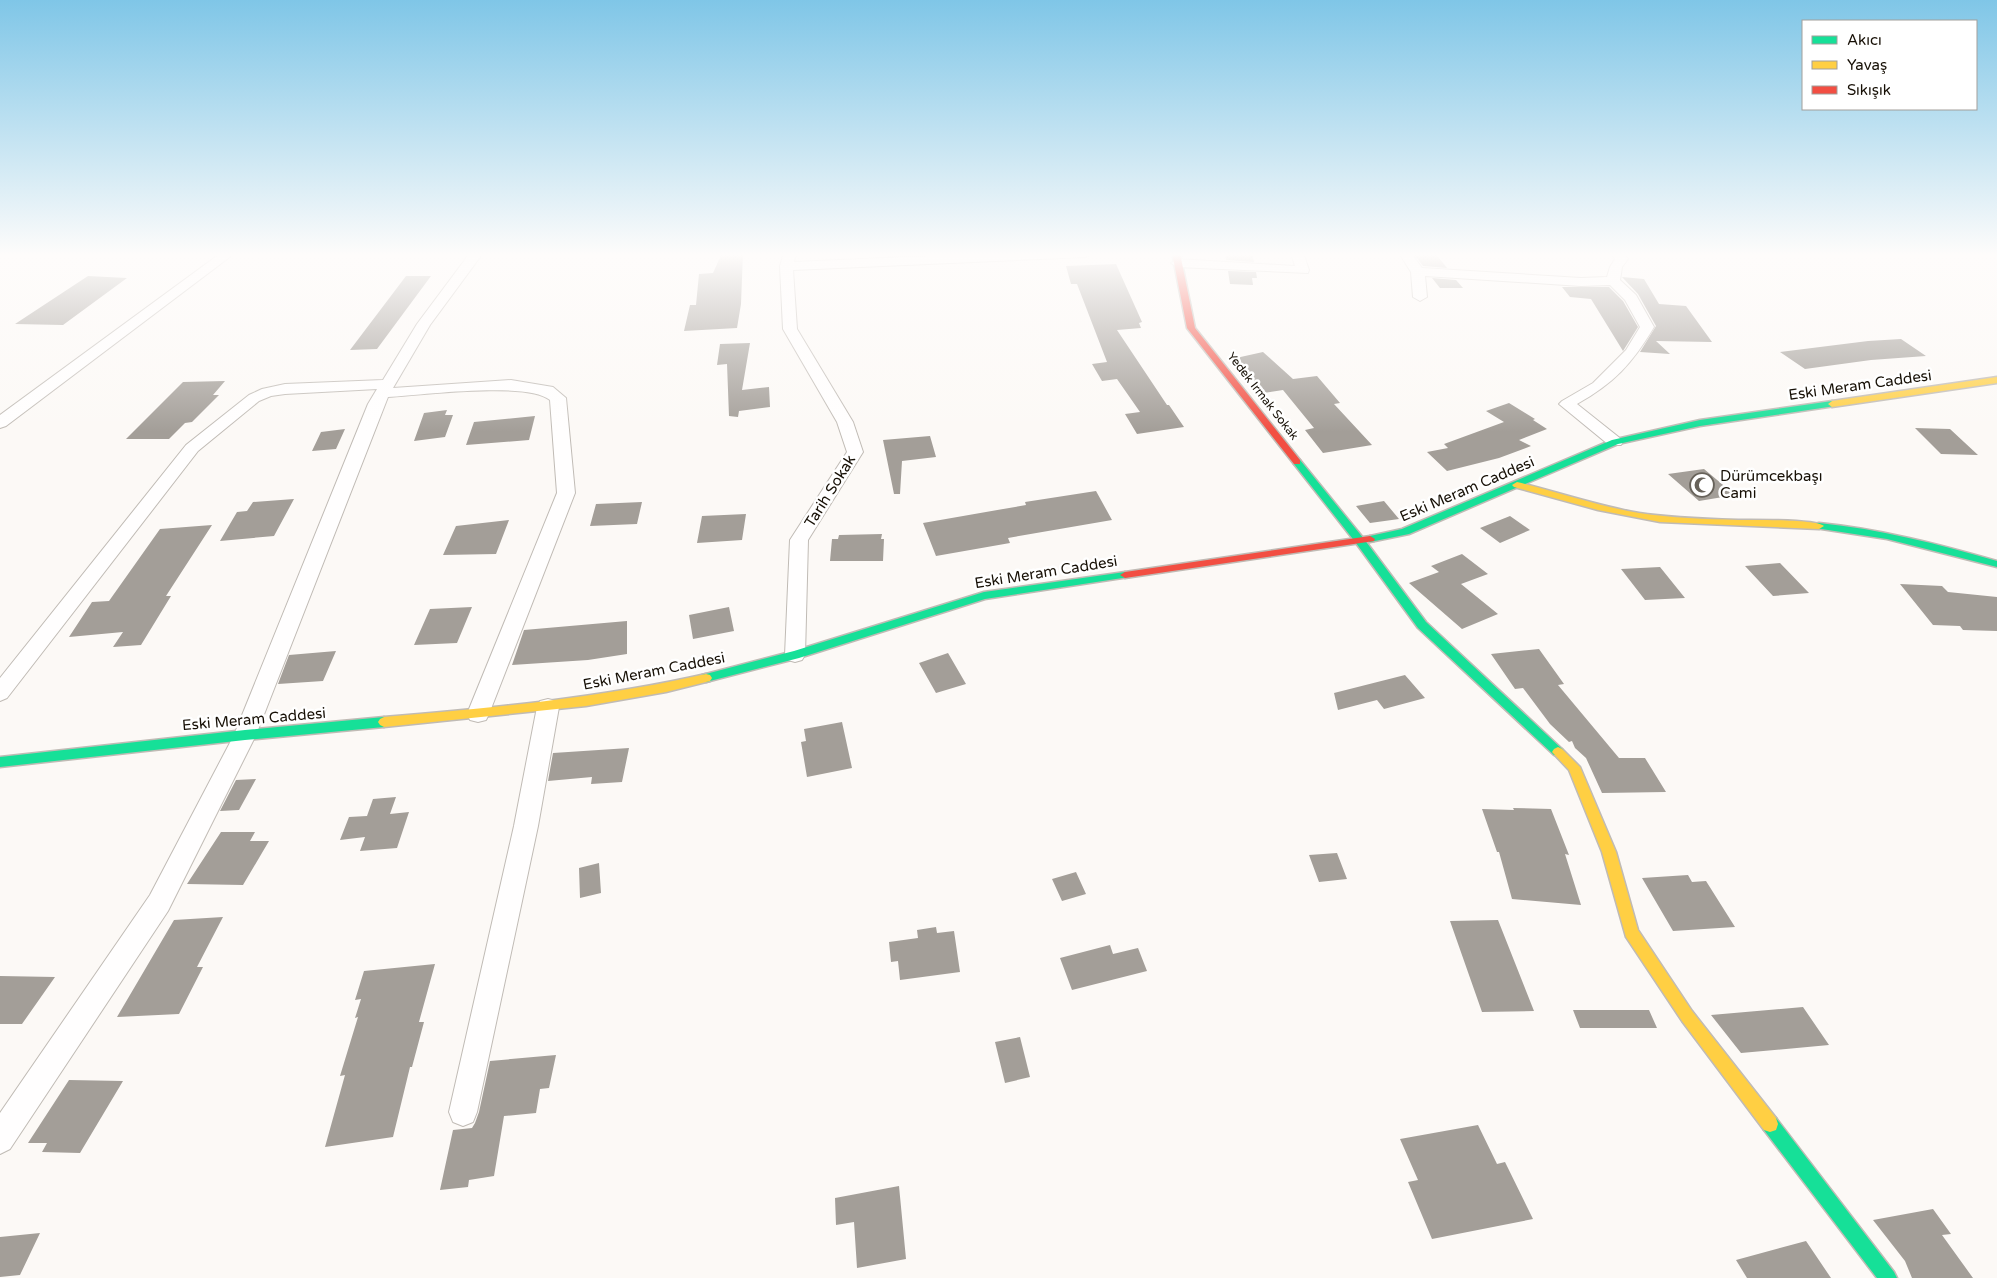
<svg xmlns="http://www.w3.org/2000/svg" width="1997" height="1278" font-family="'Varela Round',sans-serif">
<rect width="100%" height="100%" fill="#fcf9f6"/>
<path fill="#a39e98" d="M722 253H743L741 304 737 328 684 331 690 305H696L699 274 713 273Z
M1225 253H1252L1254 262 1226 260Z
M1413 253H1435L1447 268 1423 266Z
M1116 264 1142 322 1139 323 1141 328 1117 330 1167 405H1169L1184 427 1137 434 1125 414 1140 412 1117 379 1102 381 1092 364 1107 362 1077 284H1071L1066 266Z
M1228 271 1256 272 1257 278H1252L1253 285 1230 284Z
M88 276 127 278 63 325 15 324Z
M406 276H431L377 349 350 350Z
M1622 277 1644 279 1659 304 1686 306 1712 342 1656 341 1670 354 1640 352 1656 326 1638 294Z
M1432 278 1456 280 1463 288H1440Z
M1562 287H1609L1623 301 1638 327 1623 351 1591 299 1570 297Z
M1901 339 1926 356 1871 360 1805 369 1780 352 1868 341Z
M750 343 742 390 769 387 770 407 739 411 738 417 729 416 727 364 717 365 720 344Z
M1263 352 1293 379 1317 376 1340 403 1334 404 1372 445 1323 453 1305 430 1314 428 1283 390 1263 393 1236 358Z
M225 381 213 395H219L192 422 185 423 169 439H126L183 382Z
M1509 403 1535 419 1533 420 1547 429 1519 440 1531 446 1499 458 1447 471 1427 452 1448 448 1444 444 1504 422 1486 411Z
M447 410 445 415H453L445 437 414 441 424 413Z
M535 416 529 440 466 445 474 422Z
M1915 428 1950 429 1978 455 1941 454Z
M345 429 336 449 312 451 321 432Z
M930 436 936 457 902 461 900 494H894L883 440Z
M1704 469 1735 495 1699 501 1668 474Z
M1096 491 1112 520 1008 538 1010 543 936 556 923 523 1026 505 1025 502Z
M294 499 274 536 220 541 237 512 247 511 253 502Z
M1384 501 1399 519 1370 523 1356 506Z
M642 502 637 524 590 526 596 504Z
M746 514 742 540 697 543 702 516Z
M1510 516 1530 530 1500 543 1480 528Z
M509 520 496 554 443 555 456 526Z
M212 525 166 596H171L141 645 113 647 123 632 69 637 92 602 109 601 160 529Z
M882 534 881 539H884L883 561H830L832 539H838L839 535Z
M1462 554 1488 574 1461 584 1498 614 1462 629 1409 583 1439 572 1431 566Z
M1780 563 1809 593 1773 596 1745 566Z
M1660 567 1685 598 1645 600 1621 569Z
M1900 584 1942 586 1948 592 1997 597V631L1963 630 1960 626 1933 625Z
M472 607 457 643 414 645 430 609Z
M729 607 734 631 693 639 689 615Z
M627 621V654L588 660 512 665 524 630Z
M1539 649 1564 684 1558 685 1619 758H1645L1666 792 1602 793 1586 758 1575 748 1572 741 1569 742 1550 724 1523 688 1515 689 1491 654Z
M336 651 323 681 278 684 289 655Z
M948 653 966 684 936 693 919 663Z
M1405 675 1425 698 1384 709 1377 700 1338 710 1334 693Z
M842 722 852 768 807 777 801 742 806 741 804 729Z
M629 748 622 782 591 784 592 777 548 781 553 753Z
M256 779 239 810 220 811 236 780Z
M396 797 390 814 409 812 397 848 360 851 365 837 340 840 349 817 367 816 373 799Z
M1513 808 1551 809 1569 855 1565 854 1581 905 1512 899 1499 852H1497L1482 809 1514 810Z
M221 832H255L250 841H269L243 885 187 884Z
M1337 853 1347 879 1319 882 1309 855Z
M599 863 601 893 580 898 579 868Z
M1076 872 1086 894 1062 901 1052 879Z
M1688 875 1692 882 1706 881 1735 927 1673 931 1642 878Z
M223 917 197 967H203L179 1014 117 1017 174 920Z
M1498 920 1534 1011 1482 1012 1450 921Z
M936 927 937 933 954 931 960 972 900 980 898 961 891 962 889 942 918 938 917 930Z
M1110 945 1113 954 1138 948 1147 971 1072 990 1060 958Z
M435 964 419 1022H424L412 1067H410L393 1137 325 1147 345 1075 340 1076 358 1017 355 1018 361 999 355 1000 364 971Z
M0 976 55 977 22 1024H0Z
M1803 1007 1829 1045 1741 1053 1711 1015Z
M1573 1010H1649L1657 1028H1580Z
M1020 1037 1030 1077 1005 1083 995 1042Z
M556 1055 549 1088 540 1089 536 1113 504 1116 494 1176 469 1180 468 1187 440 1190 453 1130 472 1128 475 1123 479 1112 490 1061Z
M69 1080 123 1081 80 1153 42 1152 47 1143H28Z
M1478 1125 1497 1164 1505 1162 1533 1219 1432 1239 1408 1182 1418 1180 1400 1139Z
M899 1186 906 1259 857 1268 854 1222 836 1225 835 1198Z
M1933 1209 1951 1234 1942 1235 1973 1278H1912L1905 1261 1873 1220Z
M40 1233 20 1275 0 1277V1237Z
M1806 1241 1831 1278H1747L1736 1260Z"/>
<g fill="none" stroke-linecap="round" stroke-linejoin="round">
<g stroke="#c0bbb5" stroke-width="2">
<path id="street" d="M221 253H235L6 426 0 428V415Z
M470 253H483L430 325 393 388 511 380 553 387 566 398 575 493 489 714 486 720 478 722 470 720 467 714 557 493 550 400C527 381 421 395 388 397L256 735 168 911 10 1149 0 1154V1113L150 895 234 735 368 404 377 389 285 394 271 396 259 401 198 451 7 698 0 701V678L186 445 249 395 262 389 285 384 383 380 417 324Z
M784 253H796L794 262 997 253H1092L1086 257 793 270 797 329 853 422 863 452 808 540 805 655 802 660 795 662 788 660 785 655 790 540 847 452 837 422 783 329 780 266Z
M1291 253H1303L1309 270 1308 273 1177 267 1171 263 1177 259 1295 266Z
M1399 253H1411L1422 268 1581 278 1607 277 1610 267 1615 259 1611 253H1624L1628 259 1622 267 1620 280 1636 295 1654 327C1632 364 1614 383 1577 404L1621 439 1623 442 1621 445H1609L1559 404 1562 401 1593 383 1626 350 1640 327 1625 300 1610 285 1581 286 1425 276 1427 297 1420 301 1413 297 1411 272Z
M548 699 556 701 559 707 538 826 477 1112 473 1122 463 1126 453 1122 449 1112 514 826 537 707 540 701Z"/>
</g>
<g stroke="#c0bbb5" stroke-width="3">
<path id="fast" d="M1832 401 1835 402V406L1700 426 1618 444 1409 534 1370 542 1365 539 1370 536 1402 529 1612 440 1700 420Z
M1297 459 1300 460 1364 539 1426 622 1562 749 1564 752 1562 755H1554L1418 628 1356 543 1294 464V460Z
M1819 523C1880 529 1938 544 1997 561V567L1887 539 1815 528 1814 526 1815 524Z
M1125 572 1130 575 1129 577 985 599 799 658 706 682 702 681 700 678 702 675 794 651 984 592Z
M384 717 388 719 390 722 388 725 384 727 245 740 0 767V757L245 730Z
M1770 1116 1776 1118 1894 1272 1897 1278H1877L1764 1130 1762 1124 1764 1118Z"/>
</g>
<g stroke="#c0bbb5" stroke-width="3">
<path id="slow" d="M1997 377V383L1832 407 1828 404 1832 401Z
M1517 482C1558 492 1598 506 1639 513 1672 518 1705 519 1738 520 1752 520 1816 519 1824 526L1819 529 1660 522 1598 510 1514 487 1512 485Z
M706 674 710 675 712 678 710 681 666 692 586 706 384 727 380 725 378 722 380 719 384 717C492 708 600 698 706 674Z
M1558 747 1562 749 1580 767 1616 852 1638 930 1692 1011 1776 1118 1778 1124 1776 1130 1770 1132 1764 1130 1682 1021 1626 937 1602 852 1569 770 1552 752 1554 749Z"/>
</g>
<g stroke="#c0bbb5" stroke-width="3">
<path id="jam" d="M1172 253H1180L1195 328 1300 460V464H1294L1187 328Z
M1370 536 1375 539 1374 541 1125 578 1120 575 1125 572Z"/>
</g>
<use href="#street" fill="#fffefe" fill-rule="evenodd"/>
<use href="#fast" fill="#16e098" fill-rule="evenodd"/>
<use href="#slow" fill="#ffcf43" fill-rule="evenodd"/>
<use href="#jam" fill="#f24e42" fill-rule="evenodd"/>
</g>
<linearGradient id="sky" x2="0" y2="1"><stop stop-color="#7fc6e7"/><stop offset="0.59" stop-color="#fefcfb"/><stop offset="1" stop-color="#fefcfb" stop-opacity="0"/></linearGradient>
<rect width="1997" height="432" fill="url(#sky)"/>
<defs>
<g id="mosque-ring" transform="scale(1.25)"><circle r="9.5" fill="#fff" stroke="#67625a" stroke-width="1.5"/><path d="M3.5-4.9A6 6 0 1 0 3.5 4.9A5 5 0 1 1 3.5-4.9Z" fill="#67625a"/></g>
</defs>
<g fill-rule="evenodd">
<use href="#mosque-ring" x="1702" y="485"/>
</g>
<g text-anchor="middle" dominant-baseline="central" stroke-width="5" stroke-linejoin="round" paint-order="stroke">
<g font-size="12" fill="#171006" stroke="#fff">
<text transform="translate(1263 396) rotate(52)">Yedek Irmak Sokak</text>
</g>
<g font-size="15" fill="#171006" stroke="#fff">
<text transform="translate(1860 385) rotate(-8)">Eski Meram Caddesi</text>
<text transform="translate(1467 489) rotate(-23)">Eski Meram Caddesi</text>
<text transform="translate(830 491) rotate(-58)">Tarih Sokak</text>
<text transform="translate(1046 572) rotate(-9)">Eski Meram Caddesi</text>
<text transform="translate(654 671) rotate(-11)">Eski Meram Caddesi</text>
<text transform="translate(254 719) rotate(-5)">Eski Meram Caddesi</text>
</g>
<g font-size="15" fill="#171006" stroke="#fff" text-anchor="start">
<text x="1720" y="476">Dürümcekbaşı<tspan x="1720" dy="17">Cami</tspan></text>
</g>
</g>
<rect x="1802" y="20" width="175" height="90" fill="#ffffff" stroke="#a29f9b"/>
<rect x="1812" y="36" width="25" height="8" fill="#16e098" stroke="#a29f9b"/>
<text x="1847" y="45" font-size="15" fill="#171006">Akıcı</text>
<rect x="1812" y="61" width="25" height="8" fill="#ffcf43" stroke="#a29f9b"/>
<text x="1847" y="70" font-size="15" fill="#171006">Yavaş</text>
<rect x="1812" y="86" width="25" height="8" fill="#f24e42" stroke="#a29f9b"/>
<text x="1847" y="95" font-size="15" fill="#171006">Sıkışık</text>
</svg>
